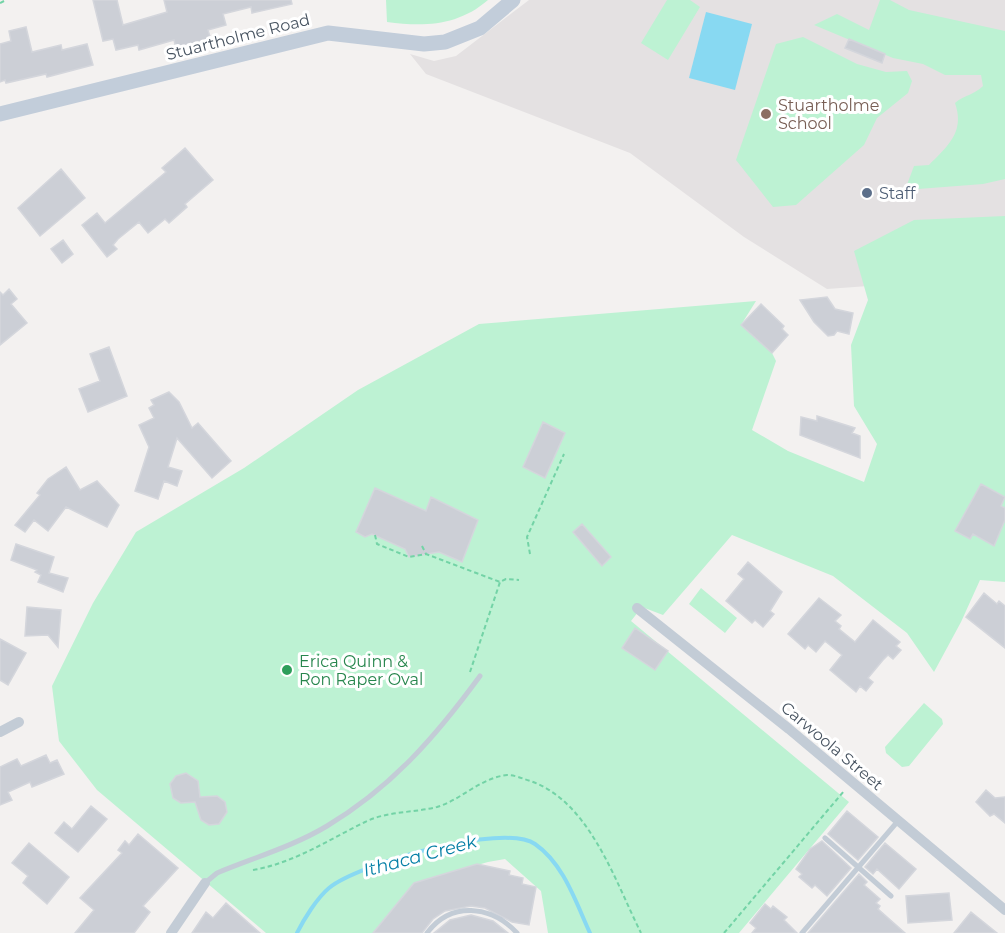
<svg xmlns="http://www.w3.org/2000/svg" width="1005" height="933" font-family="Montserrat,sans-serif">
<rect width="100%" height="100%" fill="#f3f1f0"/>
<path fill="#e4e1e2" d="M529 0H1005V289L882 285 827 289 744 237 630 153 426 74 410 54 434 61 456 56Z"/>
<path fill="#bdf2d3" d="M386 0H488C458 26 424 27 387 22Z
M667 0H690L700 7 668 60 641 43Z
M880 0H890L909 10 1005 31V179L983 184 905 190 914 166 929 165C948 146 965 132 955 103 964 95 974 95 983 86L981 75H945L923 64 893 58 814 25 837 14 869 30Z
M803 37 857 64 886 72 907 71 912 81 908 93 877 118 864 145 796 205 773 207 736 160 776 44Z
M1005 216V582L980 580 961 622 934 672 907 633 833 576 732 535 663 615 642 607 631 621 849 802 739 933H548L541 891 505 859 488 862 414 883 373 933H266L97 790 59 741 52 686 93 603 136 532 244 468 358 390 479 324 756 301 741 325 772 353 776 361 752 430 788 451 864 482 877 444 854 406 851 345 868 300 854 251 914 220Z
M701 588 737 618 725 633 689 604Z
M924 703 942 719 943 724 909 766 902 767 886 753 885 747Z"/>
<path fill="#88d9f2" d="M706 12 752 24 735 90 689 78Z"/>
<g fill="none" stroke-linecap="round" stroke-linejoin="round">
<path stroke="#88d9f2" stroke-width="4" d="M297 933C304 919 317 898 329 888 358 864 503 822 535 844 564 864 576 903 590 933"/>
</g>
<path fill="#cccfd6" stroke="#d4d6dc" stroke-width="1.5" d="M93 0H117L123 25 167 12 164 0H291L292 4 252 13 251 7 223 14 226 25 208 30 211 40 176 48 174 40 139 50 138 45 116 50 113 39 103 41Z
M26 27 32 52 61 45 62 50 87 44 93 65 47 77 46 74 6 83 5 80 0 82V44L11 41 9 31Z
M849 39 885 54 882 63 845 48Z
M185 148 213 180 185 204 187 207 169 223 165 219 148 233 139 222 118 239 113 245 117 249 107 257 82 225 97 213 105 223 166 172 162 168Z
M61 169 85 198 40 236 18 208Z
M63 240 73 254 62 263 51 249Z
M9 289 17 299 11 304 27 323 0 345V292L3 295Z
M827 297 835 309 853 313 849 334 837 331 834 335 828 336 814 322 800 300Z
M761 304 784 326 782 329 788 335 772 353 741 325Z
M109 347 127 396 88 412 79 389 100 381 90 354Z
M169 392 179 402 192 428 198 423 231 461 212 478 177 438 168 467 182 471 177 486 164 481 158 499 135 491 149 447 139 425 154 418 149 408 154 405 151 400Z
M817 416 855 428 852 433 860 436V458L800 435 801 417 817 421Z
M543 422 565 433 545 478 523 467Z
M66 467 80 490 97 481 119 505 107 527 66 507 48 531 34 520 25 532 15 525 40 495 37 493 48 479Z
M981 484 1005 497 1001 506 1005 508V520L994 546 973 534 970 539 955 531Z
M375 488 426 511 431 497 478 520 462 562 439 552 409 557 405 549 372 534 365 537 356 532Z
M582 524 611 557 602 566 573 532Z
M16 544 54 557 49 573 68 578 63 592 38 582 41 575 35 572 37 570 11 560Z
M748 562 782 592 770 611 774 614 763 627 755 620 752 623 726 601 744 579 738 574Z
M984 593 997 604 999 601 1005 606V648L966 617Z
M819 598 841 615 835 621 841 626 839 629 855 642 873 620 900 642 896 646 901 650 893 659 888 655 883 660 868 678 873 682 866 691 860 686 856 692 830 670 842 655 825 641 816 652 808 645 805 649 788 634Z
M27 607 61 610 58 647 48 635 25 636Z
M635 628 668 651 655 670 622 648Z
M0 639 26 653 8 685 0 680Z
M46 755 50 763 57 760 64 774 32 787 30 782 8 792 12 800 0 805V767L17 759 21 766Z
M186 773 198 781 200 797 217 796 225 802 227 812 219 824 209 825 201 820 195 802 181 803 173 798 170 784 176 776Z
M986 790 995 798 1005 797V823L994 814 990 816 976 802Z
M91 806 107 819 78 852 55 833 64 822 72 829Z
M847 811 878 837 858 860 828 834Z
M138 834 178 868 143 906 150 912 134 933H75L94 910 80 898 122 853 118 850 125 841 129 845Z
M822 841 851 868 827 896 815 885 812 888 799 877 802 874 796 869 810 849Z
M29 843 69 877 47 904 23 883 28 876 12 863Z
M885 843 916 869 899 889 877 869 873 874 865 867Z
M477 864 510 871 509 875 523 878 522 884 536 887 529 925 512 922 485 908 471 906 445 911 433 919 422 933H373L414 883Z
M859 874 867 882 864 885 880 899 876 903 880 906 878 909 905 933H808Z
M949 893 952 920 908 923 906 896Z
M226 903 260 933H192L206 912 213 918Z
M765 904 771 909 773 906 787 917 784 920 797 933H752L756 928 750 923Z
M971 912 997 933H954Z
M471 915 493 921 508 933H434L450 920Z"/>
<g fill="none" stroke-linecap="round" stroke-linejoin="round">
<path stroke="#73d3a6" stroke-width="2" stroke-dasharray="4.5 3" stroke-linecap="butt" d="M0 3 6 0
M375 535 377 544 409 557 426 554 500 582 506 579 519 580
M422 546 426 554
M530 554 527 537 564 454
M470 672 500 582
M253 870C294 863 328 840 365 822 387 811 413 813 437 807 461 800 480 778 507 775 513 775 519 777 524 779 588 796 614 879 641 933
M724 933 844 791"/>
<path stroke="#c3ccd6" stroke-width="5" d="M825 838 891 896
M205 883 217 873C253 858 294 846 327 826 392 787 436 736 480 676
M427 933C451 901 491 905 517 933
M802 933 898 821"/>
<path stroke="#c3ccd6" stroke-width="10" d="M637 608 789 729 1005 910
M0 732 19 722
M171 933 205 883"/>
<path stroke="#c2cdda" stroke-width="15" d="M0 114 328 33 424 44 445 42 480 28 513 0"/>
</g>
<circle fill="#8d6e63" stroke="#fff" stroke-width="2" cx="766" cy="114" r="6"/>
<circle fill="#5c6f8a" stroke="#fff" stroke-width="2" cx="867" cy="193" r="6"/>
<circle fill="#2e9e5b" stroke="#fff" stroke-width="2" cx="287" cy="670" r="6"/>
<g text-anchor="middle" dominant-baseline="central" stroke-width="6" stroke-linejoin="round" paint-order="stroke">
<g font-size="16" fill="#475360" stroke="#fff">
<text transform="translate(238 37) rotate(-14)">Stuartholme Road</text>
<text transform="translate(832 746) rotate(40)">Carwoola Street</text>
</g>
<g font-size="16" fill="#785e54" stroke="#fff" text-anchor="start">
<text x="778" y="105">Stuartholme<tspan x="778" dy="18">School</tspan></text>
</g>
<g font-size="16" fill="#4e5e75" stroke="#fff" text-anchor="start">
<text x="879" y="193">Staff</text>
</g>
<g font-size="16" fill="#27864d" stroke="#fff" text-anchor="start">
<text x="299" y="661">Erica Quinn &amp;<tspan x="299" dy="18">Ron Raper Oval</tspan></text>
</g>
<g font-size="18" font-style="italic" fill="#047fa6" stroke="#fff">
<text transform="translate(420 856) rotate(-15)">Ithaca Creek</text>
</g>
</g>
</svg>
